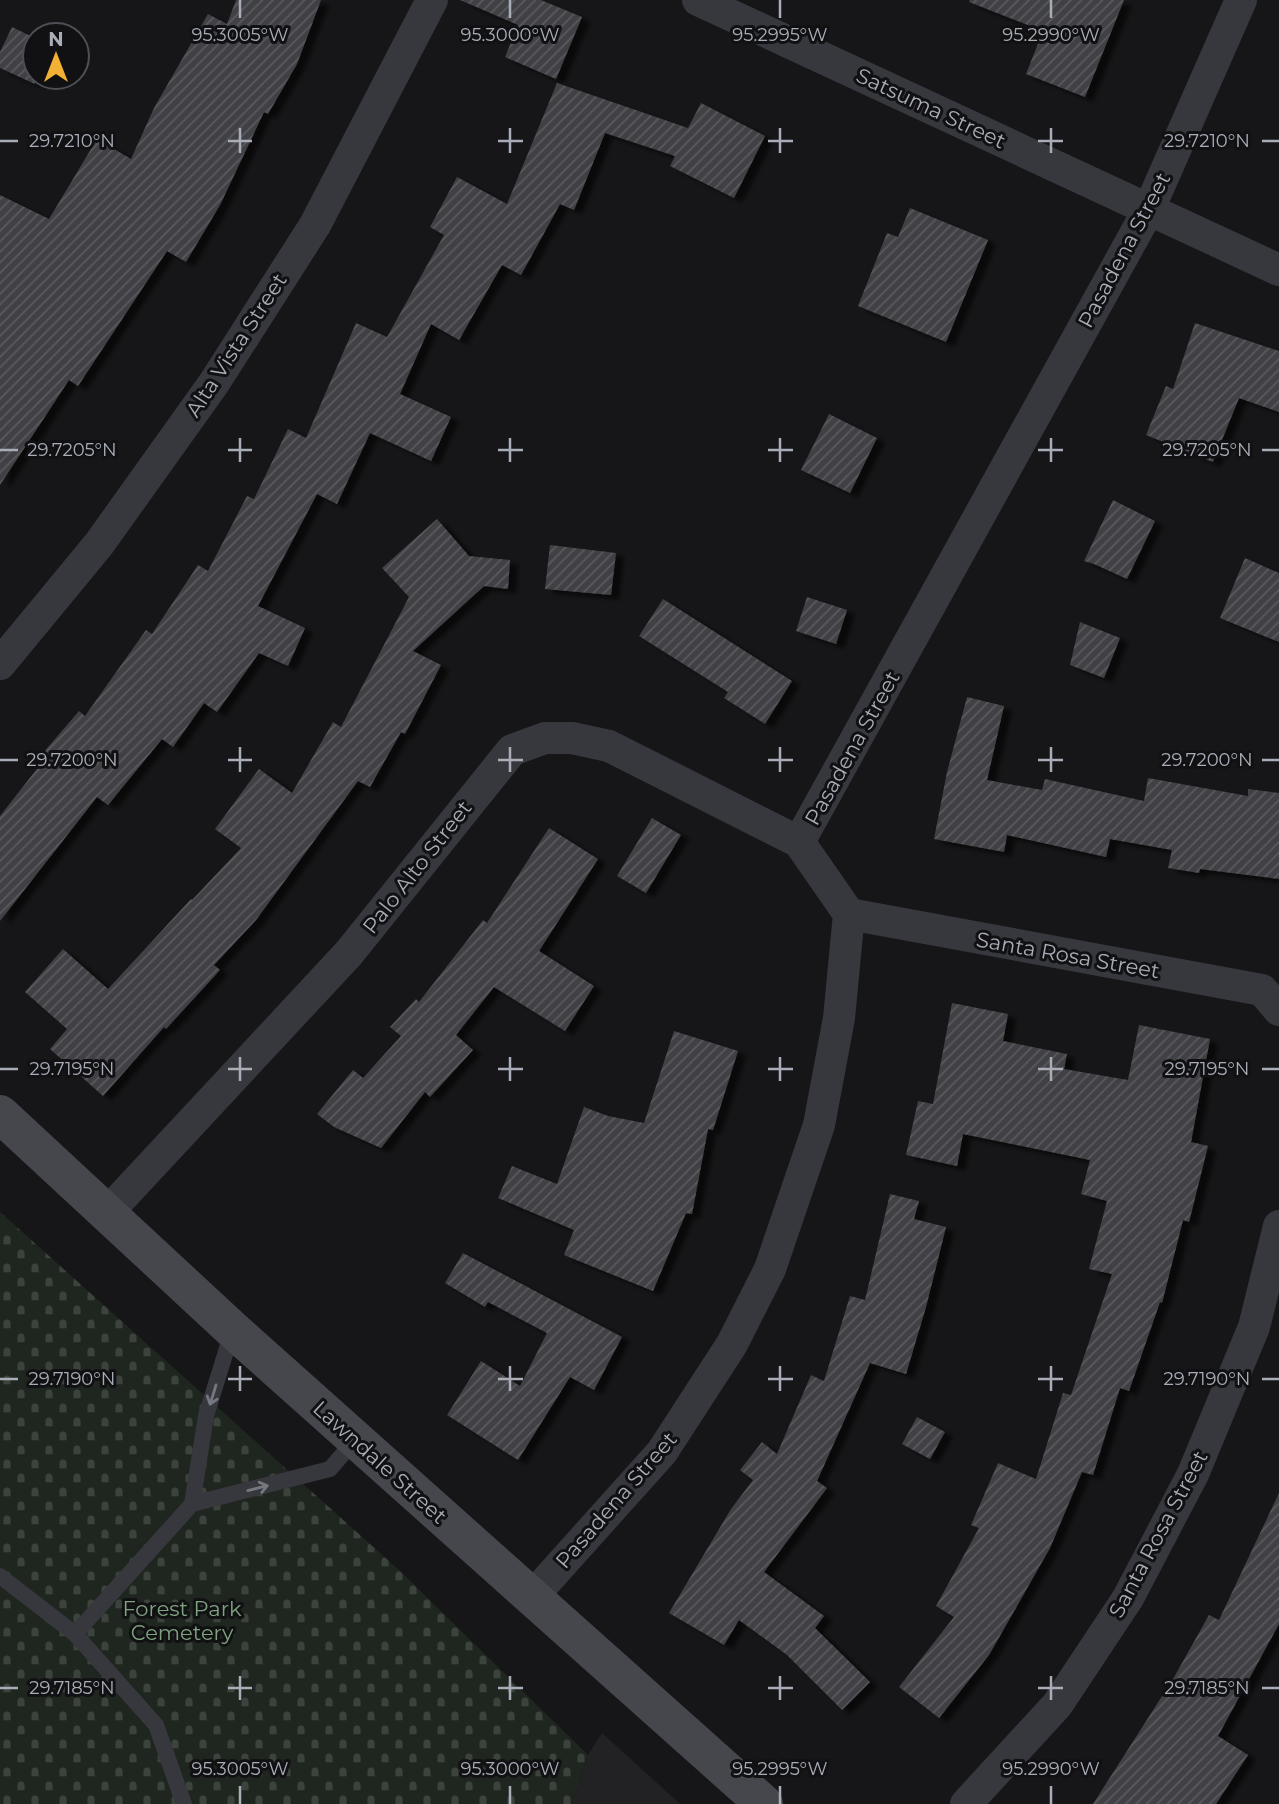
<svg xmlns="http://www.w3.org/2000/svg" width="1279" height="1804" font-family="Montserrat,sans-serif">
<defs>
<pattern id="cemetery-stones" width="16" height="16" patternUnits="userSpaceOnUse" patternTransform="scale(1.75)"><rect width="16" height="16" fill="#1e261f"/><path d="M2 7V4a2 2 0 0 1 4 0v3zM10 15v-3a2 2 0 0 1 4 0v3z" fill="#3c433d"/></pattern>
<pattern id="building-hatch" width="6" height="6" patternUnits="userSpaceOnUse" patternTransform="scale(1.75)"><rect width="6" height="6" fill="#404145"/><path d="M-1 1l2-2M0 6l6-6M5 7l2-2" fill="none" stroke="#595a5e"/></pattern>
<filter id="shadow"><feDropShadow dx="8" dy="4.5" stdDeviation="2" flood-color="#0009"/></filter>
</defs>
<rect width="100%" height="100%" fill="#161618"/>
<path fill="#222225" d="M602 1733 680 1804H571L588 1755Z"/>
<path fill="url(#cemetery-stones)" d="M0 1212 399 1570 588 1755 571 1804H0Z"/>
<path fill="url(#building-hatch)" filter="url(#shadow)" d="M236 0H321L297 64 268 114 264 112 220 205 186 262 167 251 78 386 69 380 0 485V195L49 219 97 139 131 159 154 108 208 14 227 24Z
M460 0H541L582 17 556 79 505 57 518 25Z
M970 0H1124L1085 97 1026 74 1043 31 969 2Z
M12 27 35 38V84L0 68V52Z
M557 83 688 128 701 103 765 136 734 198 670 166 675 156 605 133 574 210 560 204 521 275 502 265 459 340 431 324 400 394 451 417 431 461 370 433 337 504 317 494 258 606 305 628 288 666 259 653 217 712 204 703 173 747 162 739 108 805 97 797 0 921V816L47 756 43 753 79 711 85 716 146 630 152 634 198 565 208 571 247 496 254 499 288 429 306 438 356 323 387 337 444 235 430 227 457 177 507 204Z
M910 208 988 240 946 342 858 306 887 233 898 237Z
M1195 323 1279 351V412L1239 398 1213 462 1146 435 1166 386 1173 389Z
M829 414 877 438 850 493 801 470Z
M1113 500 1155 521 1127 579 1094 564 1084 561Z
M437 519 469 556 510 560 508 589 484 586 413 651 441 665 405 734 401 732 370 787 358 781 256 920 214 965 220 970 166 1029 164 1027 103 1096 50 1049 67 1029 25 992 63 949 108 989 191 899 192 900 241 848 215 829 259 769 292 793 333 722 341 727 409 597 382 568Z
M550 545 616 553 611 595 545 589Z
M1245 558 1279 573V642L1220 618Z
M807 597 847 610 836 644 796 631Z
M663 599 792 681 765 724 724 698 728 692 639 636Z
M1080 622 1120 638 1104 678 1070 665Z
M967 697 1004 706 987 780 1042 790 1045 779 1144 801 1148 778 1248 796V789L1279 793V879L1200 869 1199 873 1168 868 1172 850 1110 839 1106 857 1007 835 1004 852 934 839 947 772Z
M652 818 681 835 646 893 617 876Z
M549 828 598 859 539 951 594 986 565 1031 494 987 456 1035 473 1050 430 1097 425 1092 381 1148 334 1127 317 1114 353 1070 363 1078 401 1036 390 1027 416 999 419 1002 483 920 487 923Z
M952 1003 1008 1014 1003 1041 1067 1054 1064 1069 1128 1080 1139 1025 1210 1039 1191 1142 1208 1146 1189 1222 1183 1220 1162 1303 1160 1302 1129 1391 1120 1388 1093 1475 1082 1472 1050 1548 989 1655 939 1718 899 1687 954 1617 936 1606 979 1528 971 1525 998 1463 1036 1479 1063 1393 1071 1395 1112 1274 1089 1269 1107 1201 1081 1194 1090 1160 963 1134 957 1166 906 1155 918 1101 933 1104Z
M674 1031 738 1051 713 1130 708 1129 692 1214 686 1213 653 1291 564 1255 574 1230 498 1198 512 1166 557 1184 584 1107 608 1116 644 1123Z
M890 1194 919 1201 914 1219 946 1227 926 1307 906 1374 870 1363 817 1481 827 1488 764 1572 824 1616 815 1628 870 1682 842 1710 787 1655 739 1620 724 1645 669 1613 731 1509 753 1480 740 1470 762 1442 777 1454 811 1375 824 1381 850 1296 865 1300Z
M463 1253 622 1337 594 1390 570 1377 518 1460 447 1415 481 1361 520 1386 547 1333 488 1302 485 1307 445 1283Z
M917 1417 945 1432 930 1459 902 1444Z
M1279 1493V1624L1218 1736 1248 1755 1216 1804H1093L1173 1679 1209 1615 1219 1620Z"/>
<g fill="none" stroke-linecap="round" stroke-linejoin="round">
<path stroke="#37383d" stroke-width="16" d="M192 1504 330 1469 355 1440
M0 1576 75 1634 156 1725 184 1804
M75 1634 192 1504 206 1416 232 1332"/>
<path stroke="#37383d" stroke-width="32" d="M698 0 1279 270
M0 664 99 544 214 383 315 225 432 0
M799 842 1149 209 1241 0
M849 914 1262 990 1279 1010
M107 1213 349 953 512 750 545 738H572L609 746 799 842 849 914 839 1018 819 1125 770 1269 732 1344 662 1452 531 1598
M966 1804 1057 1705 1128 1598 1193 1474 1254 1327 1279 1226"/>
<path stroke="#45474d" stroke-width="38" d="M0 1114 233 1330 764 1804"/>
</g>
<defs><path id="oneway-shaft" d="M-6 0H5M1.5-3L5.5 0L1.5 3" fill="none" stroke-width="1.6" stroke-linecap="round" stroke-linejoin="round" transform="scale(1.75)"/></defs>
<g stroke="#757881">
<use href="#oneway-shaft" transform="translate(213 1395) rotate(107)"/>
<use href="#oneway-shaft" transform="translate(258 1488) rotate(-14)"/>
</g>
<path fill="none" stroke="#a8adb8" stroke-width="2.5" d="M240 0V18M510 0V18M780 0V18M1051 0V18M240 128V153M510 128V153M780 128V153M1051 128V153M0 141H18M228 141H252M498 141H523M768 141H793M1038 141H1063M1262 141H1279M240 438V462M510 438V462M780 438V462M1051 438V462M0 450H18M228 450H252M498 450H523M768 450H793M1038 450H1063M1262 450H1279M240 747V772M510 747V772M780 747V772M1051 747V772M0 760H18M228 760H252M498 760H523M768 760H793M1038 760H1063M1262 760H1279M240 1057V1081M510 1057V1081M780 1057V1081M1051 1057V1081M0 1069H18M228 1069H252M498 1069H523M768 1069H793M1038 1069H1063M1262 1069H1279M240 1366V1391M510 1366V1391M780 1366V1391M1051 1366V1391M0 1379H18M228 1379H252M498 1379H523M768 1379H793M1038 1379H1063M1262 1379H1279M240 1676V1700M510 1676V1700M780 1676V1700M1051 1676V1700M0 1688H18M228 1688H252M498 1688H523M768 1688H793M1038 1688H1063M1262 1688H1279M240 1786V1804M510 1786V1804M780 1786V1804M1051 1786V1804"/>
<g text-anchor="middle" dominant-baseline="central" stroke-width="6" stroke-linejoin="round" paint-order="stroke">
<g font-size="21" fill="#a8adb8" stroke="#111113">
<text transform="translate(931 108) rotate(25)">Satsuma Street</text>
<text transform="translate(1124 250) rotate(-62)">Pasadena Street</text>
<text transform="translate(236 345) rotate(-57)">Alta Vista Street</text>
<text transform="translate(852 748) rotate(-61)">Pasadena Street</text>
<text transform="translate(417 867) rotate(-52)">Palo Alto Street</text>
<text transform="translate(1068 955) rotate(10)">Santa Rosa Street</text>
<text transform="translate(380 1462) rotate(42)">Lawndale Street</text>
<text transform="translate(616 1500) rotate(-49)">Pasadena Street</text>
<text transform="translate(1158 1534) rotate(-62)">Santa Rosa Street</text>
</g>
<g font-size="21" fill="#7fa381" stroke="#111113">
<text x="182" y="1608">Forest Park<tspan x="182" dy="24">Cemetery</tspan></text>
</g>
</g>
<g font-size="18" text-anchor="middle" fill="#a8adb8" stroke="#111113" stroke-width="6" stroke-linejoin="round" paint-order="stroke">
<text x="240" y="41">95.3005°W</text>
<text x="510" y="41">95.3000°W</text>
<text x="780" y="41">95.2995°W</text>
<text x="1051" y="41">95.2990°W</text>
<text x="72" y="147">29.7210°N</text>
<text x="1207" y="147">29.7210°N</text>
<text x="72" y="456">29.7205°N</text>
<text x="1207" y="456">29.7205°N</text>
<text x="72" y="766">29.7200°N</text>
<text x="1207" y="766">29.7200°N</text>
<text x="72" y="1075">29.7195°N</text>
<text x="1207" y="1075">29.7195°N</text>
<text x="72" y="1385">29.7190°N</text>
<text x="1207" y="1385">29.7190°N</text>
<text x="72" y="1694">29.7185°N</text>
<text x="1207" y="1694">29.7185°N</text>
<text x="240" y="1775">95.3005°W</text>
<text x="510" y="1775">95.3000°W</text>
<text x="780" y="1775">95.2995°W</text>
<text x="1051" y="1775">95.2990°W</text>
</g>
<g transform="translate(56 56)"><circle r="33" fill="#111113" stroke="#4d4f55" stroke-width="2"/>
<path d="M0-5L12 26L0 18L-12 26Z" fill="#f2b134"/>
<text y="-10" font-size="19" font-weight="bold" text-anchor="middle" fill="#a8adb8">N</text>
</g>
</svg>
